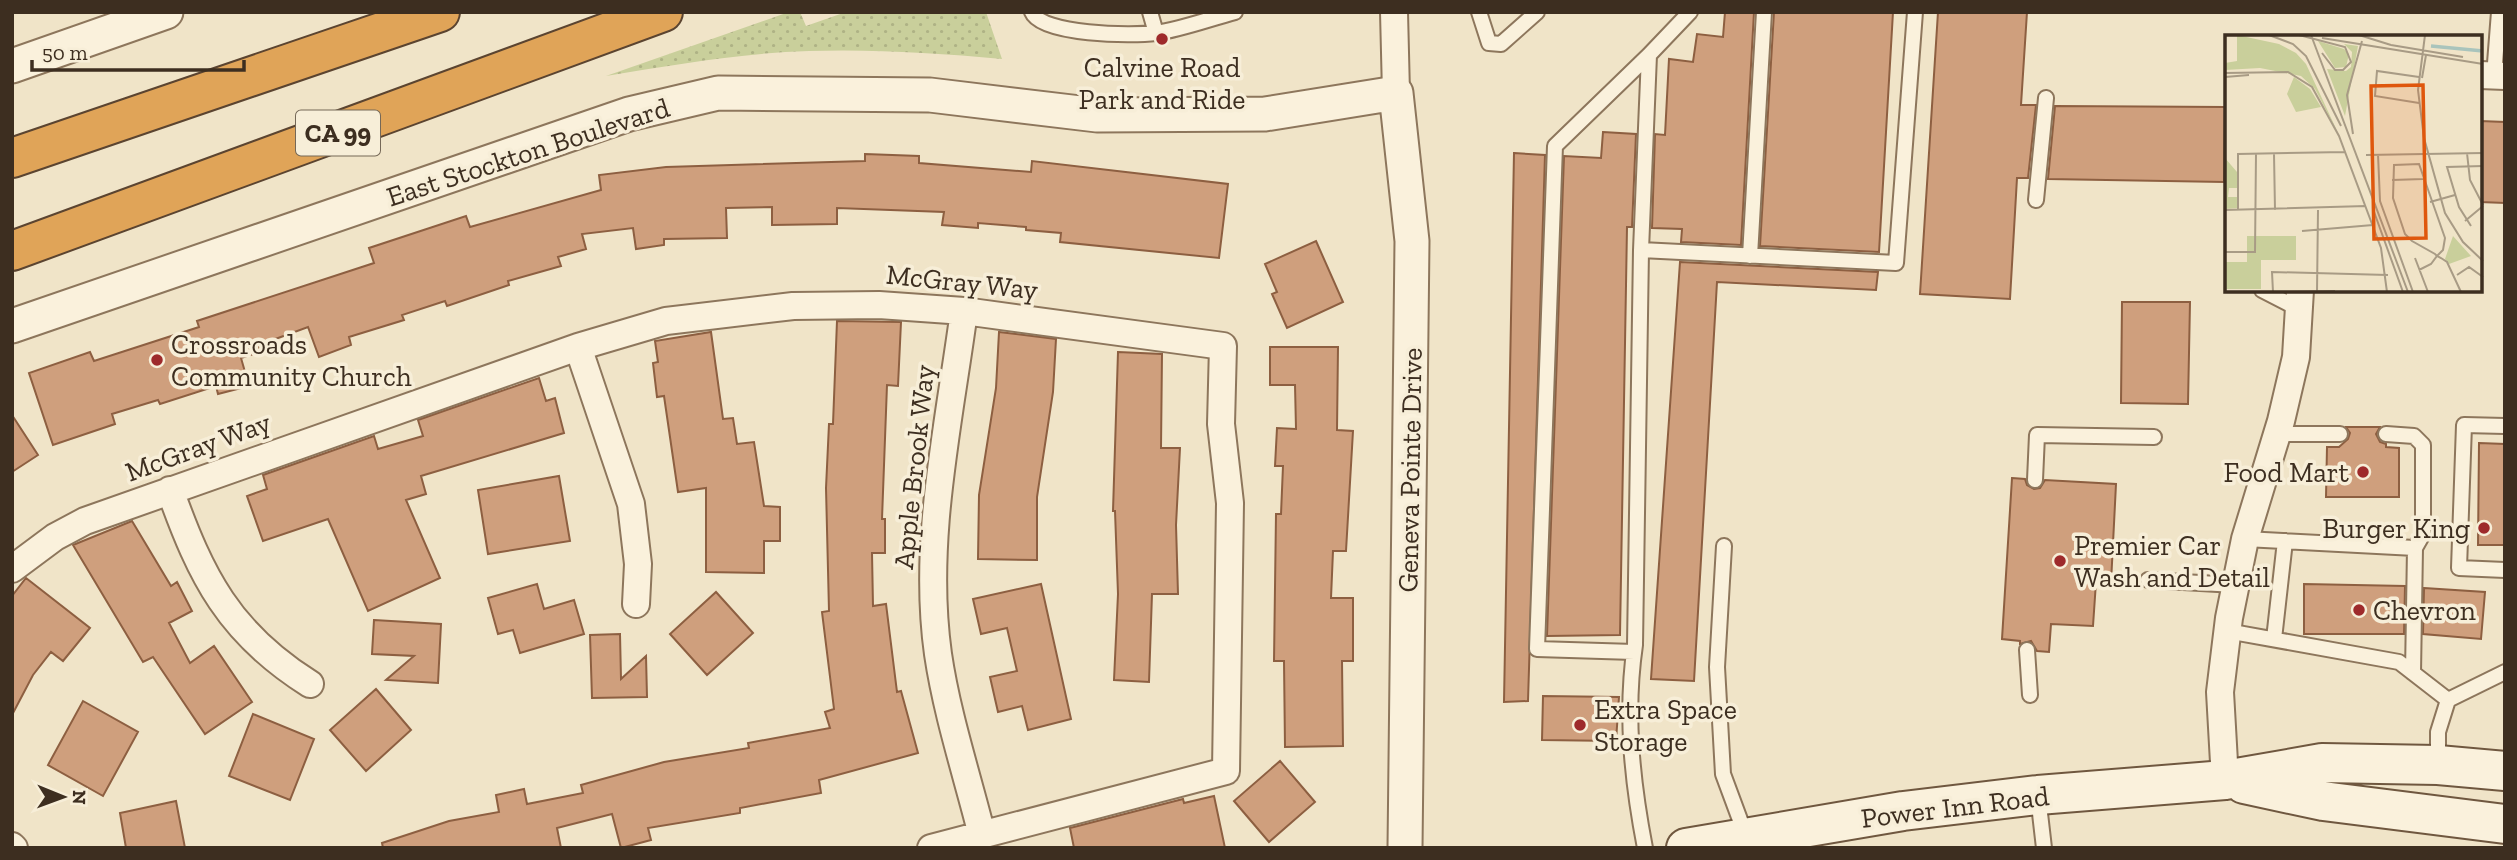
<svg xmlns="http://www.w3.org/2000/svg" width="2517" height="860" font-family="'Zilla Slab',serif">
<defs>
<pattern id="grass-dots" width="8" height="8" patternUnits="userSpaceOnUse" patternTransform="scale(1.75)"><rect width="8" height="8" fill="#c9cf9b"/><path d="M2 2h.1M6 6h.1" fill="none" stroke="#aeb285" stroke-width="1.8" stroke-linecap="round"/></pattern>
</defs>
<rect width="100%" height="100%" fill="#f0e4c8"/>
<path fill="url(#grass-dots)" d="M789 12H800L806 26 846 12H986L1002 59C937 53 873 49 809 51 741 53 673 65 606 76Z"/>
<path fill="#cf9f7d" stroke="#8d5f41" stroke-width="2" d="M1725 12H1754L1741 245 1681 242 1682 229 1652 228 1655 134 1665 135 1669 59 1693 62 1697 34 1723 37Z
M1774 12H1893L1879 252 1760 246Z
M1938 12H2027L2021 105H2036L2028 178H2017L2010 299 1920 294Z
M2055 106 2225 107 2224 182 2048 179Z
M2480 121 2505 122V203L2480 202Z
M1603 132 1636 134 1632 227H1627L1620 635 1547 636 1564 156 1601 158Z
M1514 153 1545 155 1528 701 1504 702Z
M865 154 919 156V163L1031 172 1032 161 1228 184 1219 258 1060 242 1061 233 1026 230V227L978 223V228L942 225 944 212 837 208V224L772 225V207L726 208 727 238 664 239V245L636 249 633 228 582 234 586 249 558 257 561 266 508 281 509 285 447 306 445 301 402 315 404 320 349 337 351 345 319 357 308 327 259 345 260 352 241 358 249 386 218 394 216 386 160 404 158 400 112 414 115 424 53 445 29 373 90 352 94 361 199 327 197 321 374 263 369 248 466 216 470 227 601 190 599 175 666 167 865 161Z
M1316 241 1343 302 1287 328 1272 294 1277 292 1265 264Z
M1680 262 1878 272 1876 290 1717 282 1694 681 1651 679Z
M2122 302H2190L2188 404 2121 403Z
M837 321 901 322 898 386 887 385 882 519H885V553H872L873 606 886 604 897 692 901 691 918 753 819 780 821 793 740 808V813L648 828 651 840 621 848 612 814 557 828 561 848H383L382 843 449 821 499 812 496 795 524 789 527 804 583 793 581 785 664 762 749 748 748 743 830 728 825 712 834 709 822 612 829 611 826 488 829 424H833Z
M711 332 723 419 733 418 737 444 754 442 764 506 780 507V541H764V573L706 572V488L678 492 664 396 657 397 653 363 658 362 655 341Z
M999 332 1056 339 1053 392 1037 497V560L978 559 979 495 996 388Z
M1270 347H1338L1337 430 1353 431 1346 551H1333L1331 598H1353V661H1342L1343 746 1285 747 1284 661H1274L1276 514H1281L1283 466H1275L1277 428 1296 429 1295 385H1270Z
M1118 352 1162 354 1161 448H1180L1176 525 1178 594H1152L1149 682 1114 680 1118 594 1115 511H1113Z
M539 378 546 401 555 398 564 433 421 476 426 494 406 500 440 578 368 611 328 519 263 541 247 496 267 489 263 475 374 436 378 449 423 436 418 420Z
M12 415 38 455 12 472Z
M2346 427H2380L2376 434 2380 442 2386 444V447L2399 448V497H2326L2327 447H2339L2348 439 2350 433Z
M2479 443 2505 444V545H2478Z
M559 476 570 541 488 554 478 490Z
M2012 478 2025 479 2027 485 2034 489 2040 488 2045 480 2116 484 2111 583 2096 582 2093 626 2051 624 2049 652 2037 651 2031 641 2020 644V641L2002 639Z
M132 521 171 586 177 582 192 611 169 623 190 663 214 646 252 702 205 734 153 657 143 662 73 545Z
M26 578 90 628 63 661 51 652 33 675 12 715V596Z
M537 584 544 609 574 600 584 634 520 653 513 630 498 634 488 598Z
M1041 584 1071 719 1028 730 1022 706 998 712 990 677 1017 671 1007 628 981 634 973 599Z
M2304 584 2405 586 2404 634H2304Z
M2424 588 2485 592 2481 639 2423 634Z
M716 592 753 633 707 675 670 634Z
M374 620 441 624 438 683 386 680 414 656 372 654Z
M620 634 621 679 646 656 647 697 592 698 590 635Z
M376 689 411 730 366 771 330 730Z
M1543 696 1619 697 1616 741 1542 740Z
M83 701 138 732 103 796 48 765Z
M253 714 314 739 290 800 229 776Z
M1280 761 1315 802 1269 842 1234 801Z
M1214 796 1225 848H1074L1070 828 1183 799 1184 803Z
M176 801 185 848H126L120 813Z"/>
<g fill="none" stroke-linecap="round" stroke-linejoin="round">
<g stroke="#8d765c" stroke-width="18">
<path id="service" d="M1032 12C1041 35 1132 36 1156 33 1182 29 1209 19 1235 12
M1150 12 1156 33
M1479 12 1489 43 1501 44 1537 12
M2494 76 2499 12
M2036 200 2046 98
M1641 250 1649 55 1690 12
M1750 256 1764 12
M2262 290 2299 309
M2505 426 2464 425 2459 568 2505 570
M2277 434H2340
M2386 434 2414 436 2423 445V534L2415 548
M2035 480 2037 435 2154 437
M2245 539 2415 548 2413 673
M1724 546 1717 667 1723 774 1746 836
M2148 580 2235 585
M2227 631 2399 662 2448 700
M2274 639 2285 541
M2027 650 2030 695
M1634 652 1537 649 1555 146 1649 55
M2438 764V732L2448 700 2505 672
M2038 796 2044 848
M1645 848C1632 781 1625 713 1635 645L1641 250 1896 263 1915 12"/>
</g>
<g stroke="#8d765c" stroke-width="30">
<path id="minor" d="M1394 12 1396 93
M2480 75 2505 76
M964 311C949 424 922 541 938 654 947 715 967 775 982 835
M578 347 631 504 638 564 636 604
M170 490C201 577 229 633 310 684
M12 569 55 537 85 521 578 347 666 321 793 306 879 305 964 311 1223 346 1221 424 1230 503 1226 771 931 848
M2225 780 2220 692 2229 618 2245 539 2281 421 2296 357 2300 290
M12 846 14 848"/>
</g>
<g stroke="#8d765c" stroke-width="37">
<path id="tertiary" d="M12 66 166 12
M12 326 629 114 718 93 930 95 1097 115 1265 114 1396 93 1412 241 1405 848"/>
</g>
<g stroke="#6f573f" stroke-width="42">
<path id="secondary" d="M2244 784 2323 801 2505 824
M1686 848 1903 811 2038 795 2225 780 2322 763 2438 765 2505 771"/>
</g>
<g stroke="#5b4430" stroke-width="42">
<path id="motorway" d="M12 158 440 12
M12 251 663 12"/>
</g>
<use href="#service" stroke="#faf1dc" stroke-width="14"/>
<use href="#minor" stroke="#faf1dc" stroke-width="26"/>
<use href="#tertiary" stroke="#faf1dc" stroke-width="33"/>
<use href="#secondary" stroke="#faf1dc" stroke-width="38"/>
<use href="#motorway" stroke="#e0a458" stroke-width="38"/>
</g>
<g fill="#9e2a2b" stroke="#f7eed8" stroke-width="2.5">
<circle cx="1162" cy="39" r="7"/>
<circle cx="157" cy="360" r="7"/>
<circle cx="2363" cy="472" r="7"/>
<circle cx="2484" cy="528" r="7"/>
<circle cx="2060" cy="561" r="7"/>
<circle cx="2359" cy="610" r="7"/>
<circle cx="1580" cy="725" r="7"/>
</g>
<g text-anchor="middle" dominant-baseline="central" stroke-width="7" stroke-linejoin="round" paint-order="stroke">
<rect fill="#f7eed8" stroke="#756857" stroke-width="2" x="296" y="110.5" width="84" height="45" rx="5"/>
<g font-size="26" font-weight="bold" fill="#3d2e20">
<text x="338" y="133">CA 99</text>
</g>
<g font-size="28" fill="#3d2e20" stroke="#f7eed8" text-anchor="start">
<text x="1162" y="67" text-anchor="middle">Calvine Road<tspan x="1162" dy="32">Park and Ride</tspan></text>
<text x="171" y="344">Crossroads<tspan x="171" dy="32">Community Church</tspan></text>
<text x="2349" y="472" text-anchor="end">Food Mart</text>
<text x="2470" y="528" text-anchor="end">Burger King</text>
<text x="2074" y="545">Premier Car<tspan x="2074" dy="32">Wash and Detail</tspan></text>
<text x="2373" y="610">Chevron</text>
<text x="1594" y="709">Extra Space<tspan x="1594" dy="32">Storage</tspan></text>
</g>
<g font-size="28" fill="#3d2e20" stroke="#f7eed8">
<text transform="translate(528 152) rotate(-18)">East Stockton Boulevard</text>
<text transform="translate(962 282) rotate(6)">McGray Way</text>
<text transform="translate(198 447) rotate(-20)">McGray Way</text>
<text transform="translate(914 467) rotate(-84)">Apple Brook Way</text>
<text transform="translate(1410 470) rotate(-89)">Geneva Pointe Drive</text>
<text transform="translate(1955 807) rotate(-7)">Power Inn Road</text>
</g>
</g>
<g transform="translate(2225 35)">
<rect width="257" height="257" fill="#f0e4c8"/>
<path d="M12 0 54 9 71 18 81 29 114 100 90 54 76 41 35 33 0 35V28L12 26ZM93 6 119 14 124 19 121 32 110 33ZM119 9 133 11 120 81 102 34 121 36 126 32 127 17ZM69 42 85 54 96 72 71 77 62 59ZM22 201H71V225H36V254H0V227H22Z" fill="#c9cf9b"/>
<path d="M0 123 12 137V153H4L3 162H12V173L0 174ZM228 201 246 221 224 229 220 224Z" fill="#c9cf9b"/>
<path fill="none" stroke="#a9c4bc" stroke-width="3.5" d="M206 11 258 16"/>
<path fill="none" stroke="#a89b85" stroke-width="2" d="M44 0 68 9 81 21 116 91M74 0 120 12 126 27 118 35H110L97 18M86 0 183 257M134 0 166 10M200 0 193 55 199 103 220 178 238 207 258 226M97 3 258 29M166 10 238 22M0 38 63 37 87 52 114 101 156 213 162 257M0 42 24 40M194 42 152 36 150 61 194 68M197 43 201 20M128 99 122 60 137 6M242 118 245 145 258 170M49 119 50 175M153 119 155 166 188 257M141 120 258 118M167 145 198 144M205 167 230 160M148 174 178 257M0 175 141 171M13 175V119L120 117M240 186 258 171M246 191 234 172 222 132 258 131M77 196 148 190M0 217H30L31 119M190 223 203 257M194 235 206 229 212 221 218 215 220 203 194 129 169 130 168 163 180 199 187 206 210 219 212 221 216 223 222 227 236 257M232 240 244 232 258 242M48 257 47 237 163 240M63 257 110 256M92 257 93 175"/>
<path fill="#df570d" fill-opacity="0.15" stroke="#df570d" stroke-width="3.5" d="M198 50 201 203 149 204 146 51Z"/>
<rect width="257" height="257" fill="none" stroke="#3d2e20" stroke-width="3.5"/>
</g>
<rect width="2517" height="860" fill="none" stroke="#3d2e20" stroke-width="28"/>
<g transform="translate(63 797) rotate(91)" stroke="#f7eed8" stroke-width="5" paint-order="stroke">
<path d="M0-5L12 26L0 18L-12 26Z" fill="#3d2e20"/>
<text y="-10" font-size="19" font-weight="bold" text-anchor="middle" fill="#3d2e20">N</text>
</g>
<path d="M32 60v10h212v-10" fill="none" stroke="#3d2e20" stroke-width="3.5"/>
<text x="42" y="60" font-size="21" fill="#3d2e20" stroke="#f7eed8" stroke-width="5" paint-order="stroke">50 m</text>
</svg>
